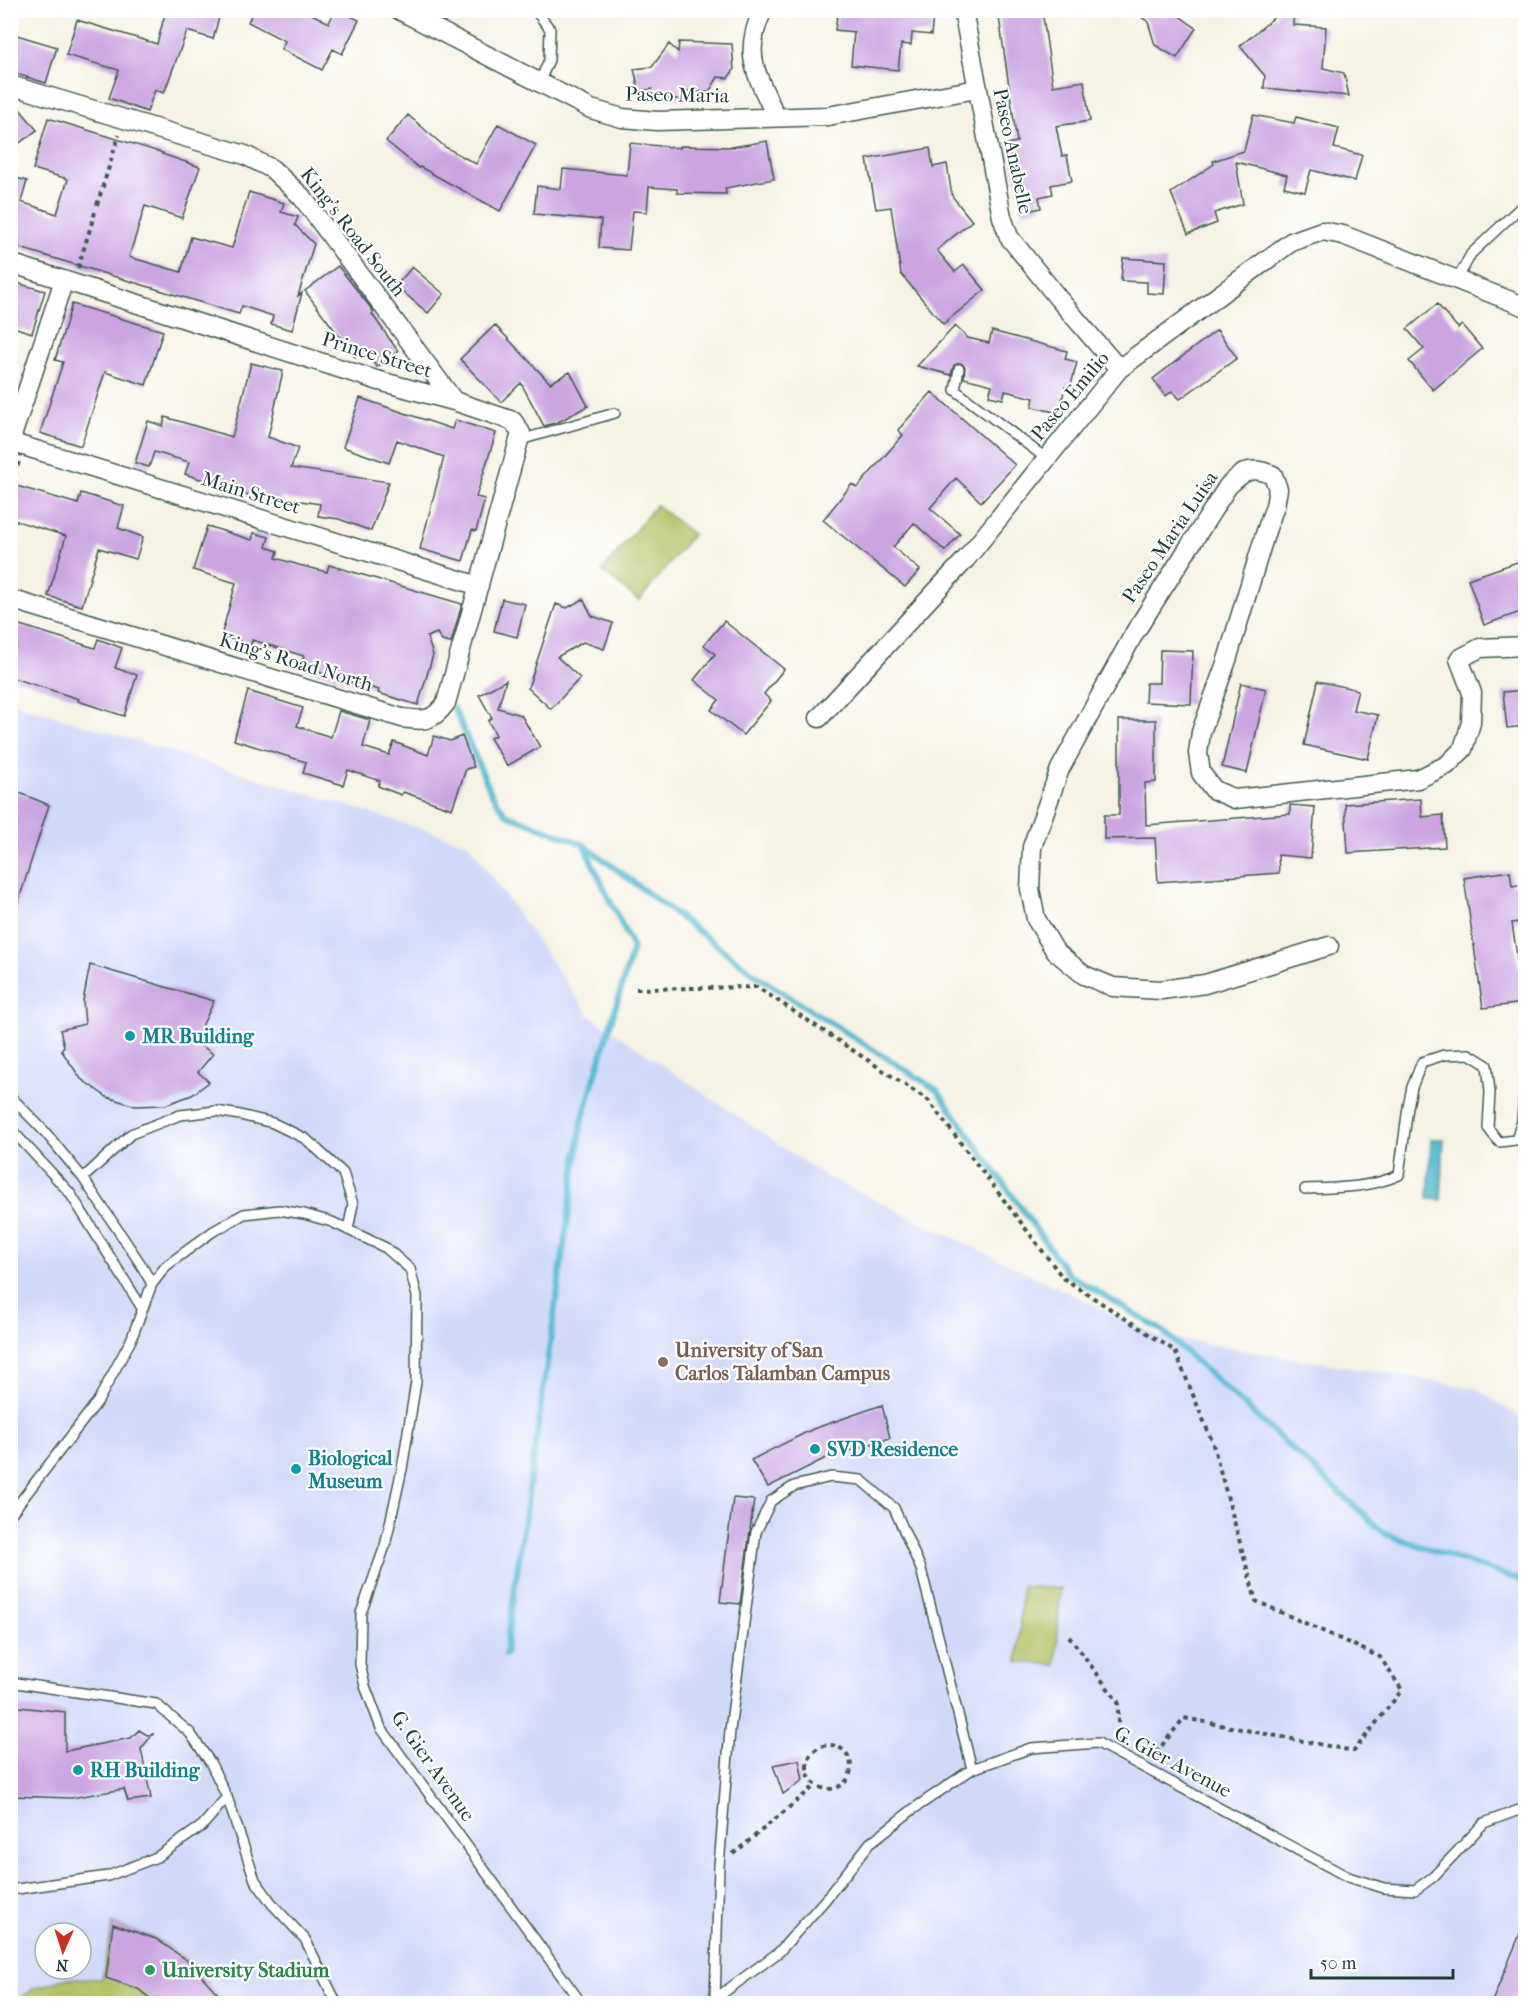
<svg xmlns="http://www.w3.org/2000/svg" width="1536" height="2014" font-family="'IM FELL French Canon',serif">
<rect width="100%" height="100%" fill="#fff"/>
<filter id="ink" filterUnits="userSpaceOnUse"><feTurbulence type="fractalNoise" baseFrequency=".0167" numOctaves="2"/><feDisplacementMap in="SourceGraphic" scale="12" xChannelSelector="R" yChannelSelector="G"/><feConvolveMatrix kernelMatrix="1 2 1 2 8 2 1 2 1" color-interpolation-filters="sRGB"/></filter>
<filter id="wash" filterUnits="userSpaceOnUse"><feTurbulence type="fractalNoise" baseFrequency=".008" numOctaves="4" result="noise"/><feDisplacementMap in="SourceGraphic" scale="24" xChannelSelector="R" yChannelSelector="G"/><feGaussianBlur stdDeviation="1.35" result="paint"/><feColorMatrix in="noise" values="0 0 0 0 0 0 0 0 0 0 0 0 0 0 0 0 0 1.4 0 .05"/><feComposite in="paint" operator="in"/></filter>
<g filter="url(#wash)">
<rect width="100%" height="100%" fill="#f6f2e3"/>
<path fill="#d1d9f9" fill-rule="evenodd" d="M10 702 468 843 589 1015 825 1176 1158 1336 1475 1388 1525 1420V2003H11ZM45 1933H81V1969H45Z"/>
<path fill="#b1c163" stroke="#687f4c" stroke-width="1.5" d="M656 505 693 534 639 601 602 571Z
M1022 1586 1060 1589 1056 1665 1018 1662Z
M113 1924 156 1939 188 1961 225 2004H12L35 1988 68 1978 102 1979Z"/>
<path fill="#52b9d0" stroke="#387b82" stroke-width="1.5" d="M1431 1139H1444L1441 1200 1428 1199Z"/>
<g fill="none" stroke-linecap="round" stroke-linejoin="round">
<path stroke="#52b9d0" stroke-width="6" d="M454 708 492 795 506 814 583 844 760 978 937 1090 1068 1274 1163 1331 1385 1534 1526 1582
M505 1655 582 1121 633 948 584 846"/>
</g>
<g id="blocks">
<path fill="#cba5e2" d="M166 10H221L213 39 187 31 164 93 155 90 147 112 109 98 119 70 66 55 77 20 157 44Z
M254 10H304L329 23 335 10H339L359 20 342 54 333 49 322 70 281 49 285 41 248 22Z
M838 10H915V15L933 17 931 35 912 33 911 45 901 44 898 70 851 65 854 32 835 30Z
M998 10H1042L1053 86 1084 81 1090 121 1056 126 1062 156 1067 155 1072 181 1051 185 1053 194 1039 197 1041 208 1023 212 1008 144 1017 142Z
M1132 10H1171L1196 28 1177 58 1155 45 1148 22Z
M1277 10H1294L1293 25 1326 27 1323 68 1344 73 1349 96 1264 88 1265 76 1240 46 1277 15Z
M10 33 57 47 46 83 10 72Z
M679 42 732 44 734 70 728 78 718 77 709 92 681 91V99H652V89L639 91 634 69 652 67 669 44 678 52Z
M10 97 37 130 10 150Z
M408 115 445 147 476 164 498 124 536 145 500 211 420 167 419 168 386 141Z
M1253 115 1294 123 1296 117 1339 128 1334 148 1362 155 1355 181 1311 170 1305 192 1284 187 1287 175 1236 162 1243 204 1214 213 1217 223 1188 234 1171 193 1214 164 1213 161 1244 151Z
M48 118 163 153 162 154 200 167 182 218 145 206 129 257 181 272 191 237 232 248 249 192 284 203 281 212 298 217 295 225 314 244 298 296 302 293 292 330 271 324 273 316 242 306 239 314 10 245V232L14 223 10 222V176L27 181 21 202 57 214 68 179 33 169Z
M767 141 774 179 725 188 726 194 677 193V189L649 187 647 212 633 211 629 250 599 248 601 220 534 214 537 186 561 189 563 169 627 175 630 143 680 148V146L732 147Z
M930 148 933 167 947 164 952 196 972 221 937 250 955 272 964 265 985 290 943 324 901 274 891 207 876 209 867 159Z
M1123 258 1166 261 1164 294 1147 293V282L1121 281Z
M338 266 374 312 372 314 398 351 377 367 364 351 355 357 305 291Z
M412 267 444 294 428 313 396 286Z
M10 281 45 291 32 333 10 326Z
M72 304 163 331 146 385 105 372 81 446 40 433 63 362 55 360Z
M1437 304 1458 328 1462 325 1482 349 1433 390 1409 361 1424 349 1407 329Z
M495 325 550 383 570 372 588 406 558 422 544 426 521 383 501 402 460 359Z
M955 326 968 338 989 343 992 331 1067 351 1065 359 1077 362 1070 389 1065 387 1059 413 1032 407 1034 398 1005 391 1003 399 989 396 992 385 964 378 965 367 961 363 954 365 951 375 917 366Z
M1217 330 1237 358 1180 399 1172 391 1166 396 1153 379Z
M251 363 283 371 268 437 298 448 291 468 389 482 371 531 339 519 318 516 320 504 281 498 279 505 185 474 189 462 154 452 149 467 135 463 148 421 163 426 165 417 232 437Z
M932 392 1015 465 981 502 956 478 930 508 960 534 945 551 914 523 893 547 920 570 905 587 823 520 852 484 857 488 903 435 898 430Z
M360 398 452 429 455 420 496 433 476 497 485 499 476 531 472 530 463 561 420 549 444 457 397 440 389 463 343 447Z
M10 484 78 504 81 493 124 506 118 528 143 537 136 559 99 548 82 606 48 596 66 536 10 519Z
M207 526 252 540 254 533 269 537 266 547 278 551 276 558 299 565 327 572 329 565 462 604 451 643 442 641 437 633 427 637 433 655 418 705 378 693 379 690 300 667 304 656 252 640 251 645 221 636 236 583 193 570Z
M1526 559V610L1484 625 1468 579Z
M502 599 525 604 517 637 494 631Z
M583 599 592 616 613 623 604 649 583 642 557 657 580 678 551 709 528 688 556 604 567 608Z
M724 621 784 669 764 694 771 701 743 735 711 710 719 700 694 680 715 654 704 645Z
M10 622 95 648 98 639 122 648 115 668 137 675 124 716 78 701 79 699 10 677Z
M1160 650 1193 651 1191 704 1145 702 1146 683H1159Z
M506 680 498 708 521 715 540 747 507 766 490 738 496 735 488 721 492 718 479 695Z
M1318 681 1358 690 1353 710 1378 715 1368 759 1304 745Z
M1241 683 1266 689 1247 773 1222 767Z
M1526 690V726L1507 728 1503 692Z
M248 691 303 708 297 726 331 737 339 711 370 720 363 747 389 755 394 742 428 755 434 736 450 741 462 736 474 767 466 769 452 809 403 792 401 795 378 786 380 781 348 770 343 785 303 773 306 762 234 740Z
M1119 720H1156V782L1145 783 1146 825 1290 814V805L1315 807 1311 858 1278 855 1279 873 1158 882 1155 838 1104 839V815H1119Z
M10 789 49 805 14 915 10 914Z
M1421 799 1422 817 1443 815 1445 847 1348 853 1345 804Z
M1510 871 1512 886 1526 884V921L1512 923 1524 1003 1483 1008 1464 878Z
M90 965 214 1001 195 1041 213 1054 198 1072 209 1082 192 1095 165 1105 135 1106 107 1097 81 1079 61 1050 64 1046 60 1030 85 1024 83 1001Z
M882 1405 890 1438 824 1459 768 1487 751 1460 813 1429Z
M733 1498 754 1500 740 1604 720 1602Z
M10 1706 65 1712V1751L131 1738 139 1730 147 1735 153 1734 141 1749 151 1798 128 1801 124 1789 71 1798 10 1796Z
M799 1760 803 1780 783 1794 773 1765Z
M1525 1922 1526 1991 1521 1997 1520 2004H1491Z
M113 1924 156 1939 188 1961 227 2004H157L138 1989 106 1978Z"/>
</g>
</g>
<g filter="url(#ink)">
<use href="#blocks" fill-opacity="0" stroke="#3f584e" stroke-width="1.5"/>
<g fill="none" stroke-linecap="round" stroke-linejoin="round">
<g stroke="#3f584e" stroke-width="12">
<path id="service" d="M535 10 550 29 549 60 539 83
M423 22 438 10
M1457 280 1471 254 1526 202
M959 369 955 390 1047 459
M520 440 615 413
M10 1096 45 1132 83 1178 140 1263 152 1284
M10 1128 70 1193 142 1308
M83 1178 131 1134 159 1123 180 1115 216 1111 240 1115 273 1123 306 1139 343 1173 353 1204 348 1230
M1305 1189C1337 1188 1370 1188 1399 1175L1408 1107 1412 1087 1422 1062 1444 1055 1469 1054 1487 1065 1490 1092 1488 1128 1499 1142 1516 1140 1522 1121 1526 1068
M10 1515 98 1401 131 1340 152 1284 166 1266 212 1232 244 1214 279 1210 304 1214 332 1222 386 1248 410 1269 417 1296 416 1382 402 1469 385 1546 361 1613 360 1664 365 1686 381 1728 582 2004
M10 1682 156 1704 190 1733 210 1762 227 1797 255 1880 273 1905 305 1939 337 2004
M10 1890 108 1876 157 1857 202 1826 227 1797
M715 1999 719 1866 730 1730 756 1532 771 1501 794 1486 831 1477 861 1480 894 1508 921 1569 972 1769
M708 2004 779 1952 825 1900 870 1843 912 1810 972 1769 1031 1748 1098 1743 1348 1877 1384 1888 1415 1890 1433 1877 1484 1823 1519 1810H1526"/>
</g>
<g stroke="#3f584e" stroke-width="21">
<path id="minor" d="M399 10 591 109 622 118 657 121 828 116 977 89
M763 10C741 55 758 76 776 117
M963 10 1002 217 1009 237 1058 298 1119 369
M10 85 245 155 272 169 302 197 454 401
M10 263 376 380 454 401 513 421 521 433 446 703C432 722 425 721 402 718L10 599
M10 442 479 586
M10 442 64 280
M819 718 966 559 1119 369 1291 242 1322 231 1343 235 1526 307
M1329 946 1205 984 1161 990 1113 987 1084 975 1055 951 1036 919 1030 889 1032 847 1060 769 1135 632 1228 486C1245 470 1251 466 1273 475L1278 489 1275 506 1266 531 1227 660 1201 732 1198 753 1201 773 1214 790 1235 799 1418 779 1447 765 1463 749 1471 723 1472 693 1459 659 1480 648 1526 646"/>
</g>
<path stroke="#3f584e" stroke-width="4" stroke-dasharray="4.5 4.5" stroke-linecap="butt" d="M97 205 119 135
M78 268 96 209
M10 492 19 461
M636 989 757 987 928 1100 1063 1278 1175 1351 1212 1441 1256 1601 1380 1657 1402 1690 1354 1751 1184 1718 1151 1759
M1069 1636 1118 1702V1741
M807 1767a22 22 0 1 1 44 0a22 22 0 1 1-44 0Z
M733 1854 816 1785"/>
<use href="#service" stroke="#fff" stroke-width="9"/>
<use href="#minor" stroke="#fff" stroke-width="18"/>
</g>
</g>
<g fill="#0f9aa8" stroke="#fff" stroke-width="2">
<circle cx="130" cy="1036" r="6"/>
<circle cx="815" cy="1449" r="6"/>
<circle cx="296" cy="1469" r="6"/>
<circle cx="78" cy="1770" r="6"/>
</g>
<circle fill="#8d6e63" stroke="#fff" stroke-width="2" cx="663" cy="1362" r="6"/>
<circle fill="#2e9e5b" stroke="#fff" stroke-width="2" cx="150" cy="1970" r="6"/>
<g text-anchor="middle" dominant-baseline="central" stroke-width="4.5" stroke-linejoin="round" paint-order="stroke">
<g font-size="20" fill="#1f3d34" stroke="#fff">
<text transform="translate(677 95) rotate(1)">Paseo Maria</text>
<text transform="translate(1013 151) rotate(78)">Paseo Anabelle</text>
<text transform="translate(353 232) rotate(52)">King's Road South</text>
<text transform="translate(377 355) rotate(17)">Prince Street</text>
<text transform="translate(1070 396) rotate(-50)">Paseo Emilio</text>
<text transform="translate(251 493) rotate(17)">Main Street</text>
<text transform="translate(1170 537) rotate(-56)">Paseo Maria Luisa</text>
<text transform="translate(296 662) rotate(17)">King's Road North</text>
<text transform="translate(1173 1762) rotate(28)">G. Gier Avenue</text>
<text transform="translate(433 1766) rotate(55)">G. Gier Avenue</text>
</g>
<g font-size="20" font-weight="bold" fill="#0d838f" stroke="#fff" text-anchor="start">
<text x="142" y="1036">MR Building</text>
<text x="827" y="1449">SVD Residence</text>
<text x="308" y="1458">Biological<tspan x="308" dy="23">Museum</tspan></text>
<text x="90" y="1770">RH Building</text>
</g>
<g font-size="20" font-weight="bold" fill="#785e54" stroke="#fff" text-anchor="start">
<text x="675" y="1350">University of San<tspan x="675" dy="23">Carlos Talamban Campus</tspan></text>
</g>
<g font-size="20" font-weight="bold" fill="#27864d" stroke="#fff" text-anchor="start">
<text x="162" y="1970">University Stadium</text>
</g>
</g>
<rect width="1536" height="2014" fill="none" stroke="#fff" stroke-width="36"/>
<g transform="translate(63 1951) rotate(183)"><circle r="28" fill="#ffffff" stroke="#a5b1ae" stroke-width="1.5"/>
<path d="M0-4.5L10 22L0 15L-10 22Z" fill="#c8321e"/>
<text y="-9" font-size="16" font-weight="bold" text-anchor="middle" fill="#1f3d34">N</text>
</g>
<path d="M1311 1969v9h142v-9" fill="none" stroke="#1f3d34" stroke-width="3"/>
<text x="1320" y="1969" font-size="18" fill="#1f3d34" stroke="#ffffff" stroke-width="4.5" paint-order="stroke">50 m</text>
</svg>
